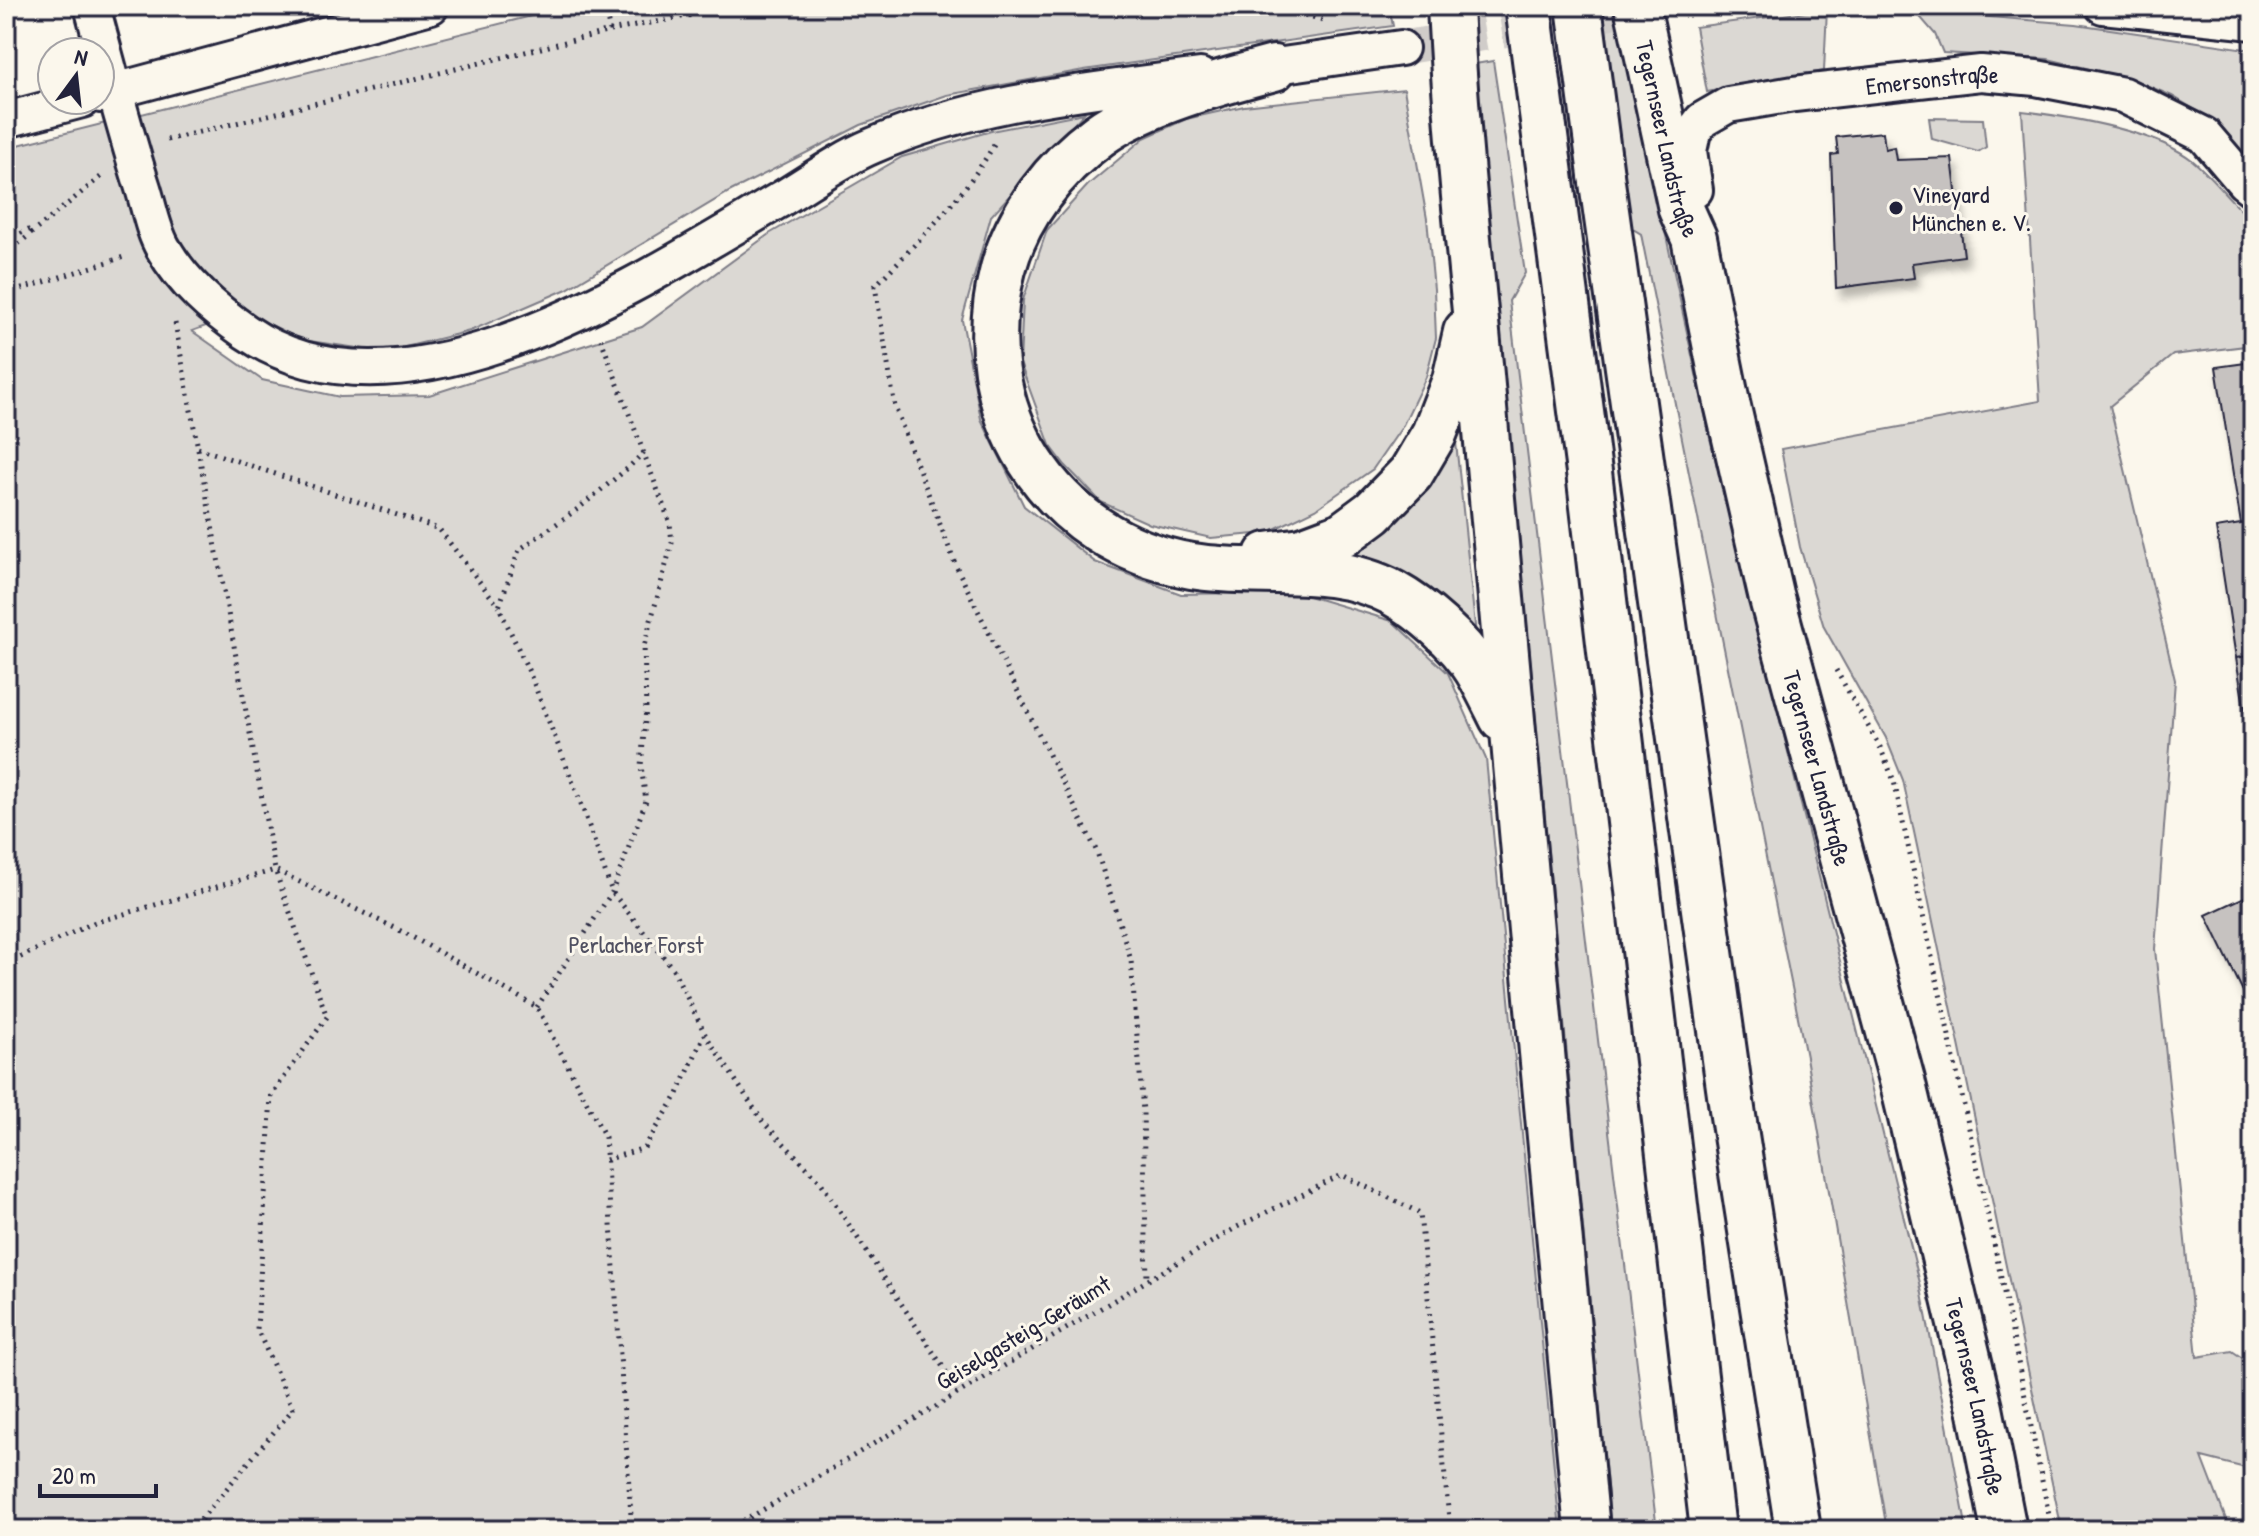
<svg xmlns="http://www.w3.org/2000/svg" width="2259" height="1536" font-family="'Patrick Hand',sans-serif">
<defs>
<filter id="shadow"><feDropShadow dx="5" dy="9" stdDeviation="4" flood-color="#0004"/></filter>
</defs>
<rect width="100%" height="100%" fill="#fbf7ec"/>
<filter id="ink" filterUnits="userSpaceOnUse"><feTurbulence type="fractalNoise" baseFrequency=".0125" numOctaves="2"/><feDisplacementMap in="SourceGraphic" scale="16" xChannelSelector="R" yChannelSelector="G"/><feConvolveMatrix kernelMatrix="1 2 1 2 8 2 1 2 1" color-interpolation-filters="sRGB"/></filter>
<g filter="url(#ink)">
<path fill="#dbd8d3" stroke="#7e7d87" stroke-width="2" d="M571 6H1389L1393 26 1084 70 947 95 861 125 729 192 567 289 470 331 385 352 302 340 244 312 192 331 262 380 340 397 429 395 642 327 769 234 902 157 991 131 1084 113 991 216 962 320 981 419 1024 506 1095 562 1181 594 1295 592 1392 621 1448 673 1486 759 1560 1530H6V148Z
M1596 6H1616L1710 438 1920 1283 1967 1530H1887L1806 1057 1641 234 1623 223Z
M1827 9 1824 71 1707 92 1695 27Z
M1915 11 2076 24 2253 50V166L2212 120 2172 96 2132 79 2048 59 1943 53 1935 34Z
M1493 61 1525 273 1509 301 1657 1530H1611L1475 64Z
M1404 89 1427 219 1434 289 1436 338 1426 377 1402 427 1373 469 1316 509 1266 533 1211 538 1150 524 1101 502 1065 465 1050 445 1020 363 1023 300 1047 230 1088 185 1144 138 1186 119 1244 106Z
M2022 111C2071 117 2153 130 2192 160 2214 178 2231 203 2253 221V345L2173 355 2110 406 2175 680 2155 949 2197 1357 2232 1351 2253 1365V1470L2202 1457 2230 1530H2062L1903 780 1886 738 1824 627 1800 547 1781 449 2040 401Z
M1929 118 1983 119 1986 147 1978 152 1932 139Z
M1455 433 1476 635 1332 559Z"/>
<path fill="#c6c2c0" stroke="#22223b" stroke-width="2" filter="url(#shadow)" d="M1883 132 1885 149 1894 147 1896 160 1952 158 1964 256 1912 263 1914 278 1836 288 1831 155 1838 154 1836 137Z
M2253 362V522L2241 524 2216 367Z
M2253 522V655L2236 658 2216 528Z
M2253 655V761L2236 658Z
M2253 893V1012L2206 915Z"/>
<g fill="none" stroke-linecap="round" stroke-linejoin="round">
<path stroke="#d0ccc9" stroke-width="34" stroke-dasharray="34 17" stroke-linecap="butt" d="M1401 48 1646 6"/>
<g stroke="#22223b" stroke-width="40">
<g id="minor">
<path d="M92 6C108 67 124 128 143 188 149 207 153 231 163 248 183 283 213 309 246 332 403 440 643 280 781 199 811 181 841 159 872 146 976 101 1089 91 1200 76"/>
<path d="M2103 6 2253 22"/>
<path d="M1249 70 1401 48"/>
<path d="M100 95 431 6"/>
<path d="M6 120 82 100"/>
<path id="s1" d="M1695 190 1689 151 1693 132 1702 120 1728 105 1794 94 1981 73 2036 78 2123 95 2204 135 2244 182 2253 189"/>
</g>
</g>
<g stroke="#22223b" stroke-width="50">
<g id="secondary">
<path d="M1450 6C1457 152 1475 297 1487 443 1518 805 1553 1168 1587 1530"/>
<path id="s2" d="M1637 6 1681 209 1694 238 1727 403 1771 595 1902 1080 1980 1408 2004 1530"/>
<path d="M1274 68C1221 82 1143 103 1099 135 1055 167 1017 216 1003 269 966 408 1049 542 1192 566 1258 577 1332 560 1393 593 1422 609 1460 642 1477 670 1486 685 1494 702 1502 718"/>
<path d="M1267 555 1302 550 1342 535 1373 512 1411 473 1434 434 1455 380 1466 332"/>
</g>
</g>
<g stroke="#22223b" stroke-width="50">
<path id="trunk" d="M1579 6 1601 175"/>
</g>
<g stroke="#22223b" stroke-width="50">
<path id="motorway" d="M1528 6 1589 472 1713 1530
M1601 175 1733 1116 1798 1530"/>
</g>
<path stroke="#22223b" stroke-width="5" stroke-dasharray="2 6" stroke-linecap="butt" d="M604 6 610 31
M1274 6 1323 20
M167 140 610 31 738 6
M994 145C963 198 917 242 875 286L895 407 956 566 1097 852 1131 960 1143 1112 1147 1280
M6 240 33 228
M6 254 103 175
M6 294 127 256
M175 323 275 870 327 1017 271 1096 257 1329 293 1409 192 1530
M198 448 439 529 499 607
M644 452 628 468 579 508 519 550 499 607 530 674 579 798 612 892 673 969 705 1034 763 1122 820 1181 959 1391
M1836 670 1880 747 1894 781 1997 1258 2052 1530
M6 964 93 923 275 870 405 933 537 1007 605 1137 632 1530
M537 1007 612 892 646 801 641 766 646 709 644 646 672 543 670 523 601 339
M606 1160 644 1148 678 1094 704 1035
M729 1530 1237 1227 1342 1175 1420 1213 1450 1530"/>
<use href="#minor" stroke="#fbf7ec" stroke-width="34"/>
<use href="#secondary" stroke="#fbf7ec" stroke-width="44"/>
<use href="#trunk" stroke="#fbf7ec" stroke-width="44"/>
<use href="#motorway" stroke="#fbf7ec" stroke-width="44"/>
</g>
</g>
<circle fill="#22223b" stroke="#fbf7ec" stroke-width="3" cx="1896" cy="208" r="8"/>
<g text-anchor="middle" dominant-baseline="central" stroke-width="6" stroke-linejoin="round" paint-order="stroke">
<g font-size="24" fill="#22223b" stroke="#fbf7ec">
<text stroke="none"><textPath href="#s1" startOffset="310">Emersonstraße</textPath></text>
<text stroke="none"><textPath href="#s2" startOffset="136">Tegernseer Landstraße</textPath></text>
<text stroke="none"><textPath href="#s2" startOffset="784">Tegernseer Landstraße</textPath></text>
<text transform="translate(1023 1332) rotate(-31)">Geiselgasteig-Geräumt</text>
<text stroke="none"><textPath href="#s2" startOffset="1432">Tegernseer Landstraße</textPath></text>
</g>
<g font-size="24" fill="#22223b" stroke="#fbf7ec" text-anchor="start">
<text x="1912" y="194">Vineyard<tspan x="1912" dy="28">München e. V.</tspan></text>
</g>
<g font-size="24" fill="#505061" stroke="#fbf7ec">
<text x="636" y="944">Perlacher Forst</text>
</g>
</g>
<rect width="2259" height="1536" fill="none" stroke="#fbf7ec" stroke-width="32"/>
<rect x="16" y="16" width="2227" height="1504" fill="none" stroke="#22223b" stroke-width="3" filter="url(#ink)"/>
<g transform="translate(76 76) rotate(15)"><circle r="38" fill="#fbf7ec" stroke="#a4a2a5" stroke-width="2"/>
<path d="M0-6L14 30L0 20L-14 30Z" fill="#22223b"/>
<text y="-12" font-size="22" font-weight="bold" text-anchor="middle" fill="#22223b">N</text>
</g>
<path d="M40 1484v12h116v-12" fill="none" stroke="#22223b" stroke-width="4"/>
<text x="52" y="1484" font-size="24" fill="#22223b" stroke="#fbf7ec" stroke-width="6" paint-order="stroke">20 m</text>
</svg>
